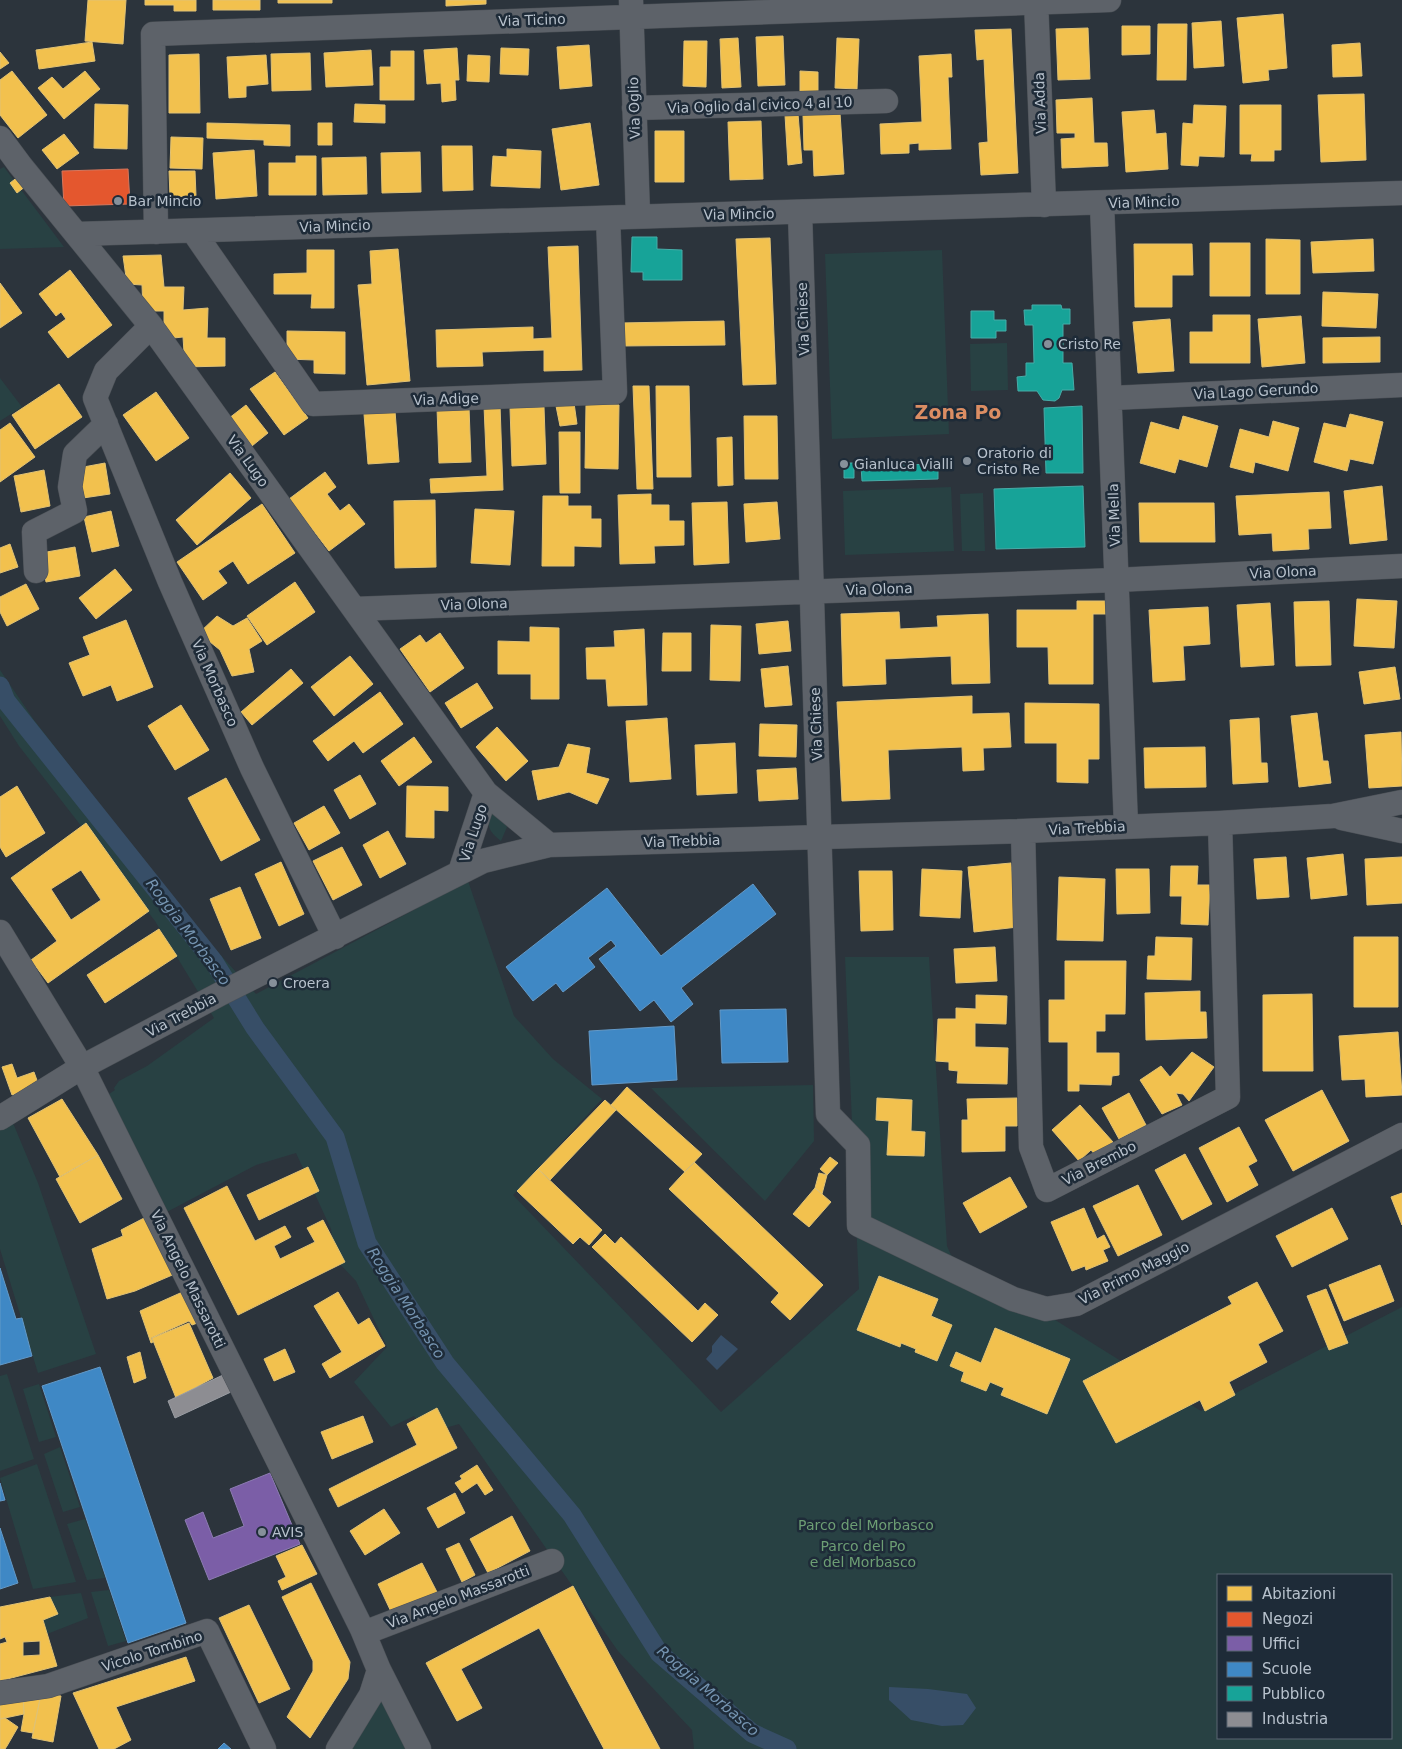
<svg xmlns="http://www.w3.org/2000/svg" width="1402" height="1749" font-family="'DejaVu Sans',sans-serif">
<rect width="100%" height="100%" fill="#2c343c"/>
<path fill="#284143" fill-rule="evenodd" d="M4 167 64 247 0 249V169Z
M942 250 949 434 832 439 825 254Z
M1007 343 1008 390 971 391 970 344Z
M0 378 22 407 0 421Z
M951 487 954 551 845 555 843 491Z
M983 493 985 551H962L960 494Z
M0 670 34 720 195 927 256 994 414 910 467 878 514 1016 553 1059 602 1099 513 1195 721 1412 859 1289 845 957H929L947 1246 951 1255 1201 1411 1402 1307V1749H694L692 1730 618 1651 459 1424 428 1433 414 1416 391 1427 354 1382 387 1347 356 1281 336 1260 331 1229 296 1153 256 1165 163 1214 109 1094 115 1090 114 1088 119 1081 147 1066 214 1018 155 921 19 746 0 716ZM1218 1575H1391V1738H1218Z
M490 808 502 819 507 827 501 841C486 829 488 826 490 808Z
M813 1085 814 1141 765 1201 651 1088Z
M13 1123 38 1183 96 1354 38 1373 0 1249V1129Z
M7 1374 34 1459 0 1471V1376Z
M39 1384 56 1437 39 1442 23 1389Z
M60 1447 80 1507 63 1512 44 1454Z
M37 1464 76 1582 33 1589 0 1478Z
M85 1519 105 1578 87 1580 67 1524Z
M109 1590 126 1641 108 1646 91 1592Z
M81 1593 88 1618 47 1634 43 1620 50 1597Z
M383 1699 406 1749H352L379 1701Z"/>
<path fill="#374e67" d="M721 1335 738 1349 717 1370 706 1359 712 1352V1346Z
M889 1687 928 1689 967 1694 976 1708 963 1725 942 1726 911 1720 889 1700Z"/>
<path fill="#f2c14e" stroke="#e0c174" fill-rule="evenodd" d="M88 0H126L123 44 85 41Z
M145 0H196V11H174V5H145Z
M213 0H260V10H213Z
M278 0H332V3H278Z
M446 0H486V4L446 6Z
M1283 14 1287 68 1268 70 1269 80 1243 83 1237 18Z
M1221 21 1224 66 1194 68 1192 23Z
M1158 24H1187L1186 80H1157Z
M1122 26H1150V54L1122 55Z
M1088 28 1090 79 1058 80 1056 29Z
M1011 29 1018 173 981 175 979 143 988 142 984 59 977 60 975 30Z
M783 36 785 85 758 86 756 37Z
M738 38 741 87 722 88 720 39Z
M837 38 859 39 857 89 835 88Z
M684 41H707L706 87 683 86Z
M92 42 95 61 39 69 36 50Z
M1360 43 1362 76 1333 77 1332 45Z
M589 45 592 86 560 89 557 47Z
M457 48 459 80H455L456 100 442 102 441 83 427 84 424 50Z
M501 48 529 49 528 75 500 74Z
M371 50 373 85 326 87 324 53Z
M391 51H414V100H380V67H391Z
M0 52 9 63 0 69Z
M310 53 311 90 272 91 271 54Z
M199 54 200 113H169V55Z
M951 54 952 77H948L951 149 919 150V143L909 144V153L881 154 880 124 922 122 919 56Z
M266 55 268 84 246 86V97L229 98 227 57Z
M468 55 490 56 489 82 467 81Z
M12 71 47 115 18 138 0 115V80Z
M85 71 100 89 64 119 38 88 52 77 63 89Z
M800 71 818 72V96L800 95Z
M1364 94 1366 160 1321 162 1318 95Z
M1092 98 1094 143H1107L1108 166 1062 168 1061 139 1075 138V133H1057L1056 100Z
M95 104 128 105 127 149 94 148Z
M355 104 385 105V123L354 122Z
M1194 105 1226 106 1224 157 1199 156 1198 166 1181 165 1183 123 1193 124Z
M1240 105H1281V150H1274V161H1251L1252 154H1240Z
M1154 110 1156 134 1166 133 1168 169 1126 172 1122 112Z
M840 113 844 174 814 176 813 150H804L803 115Z
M798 114 802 163 788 165 785 115Z
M761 121 763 179 730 180 728 122Z
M207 123 290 125V146L264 145V140L207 138Z
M318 123H332V145H318Z
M590 123 599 185 561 190 552 129Z
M655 131H684V182H655Z
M64 134 79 153 57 169 42 150Z
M171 137 203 138 202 169 170 168Z
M442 146H472L473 190 443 191Z
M507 149 541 151 540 188 491 186 493 156 507 157Z
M254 150 257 196 216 199 213 153Z
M420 152 421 192 382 193 381 153Z
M296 156H316V195H269V163H296Z
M366 157 367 194 323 195 322 158Z
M169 171H195L196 196 170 197Z
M19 176 26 186 17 193 10 183Z
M770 238 776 384 743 385 736 239Z
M1266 239 1300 240V294H1266Z
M1373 239 1374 271 1313 273 1311 242Z
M1210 243H1250V296H1210Z
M1134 244H1192L1193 275H1172V307H1135Z
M578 246 582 370 544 371V350L482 352 483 366 437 367 436 330 533 327V339L552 338 548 247Z
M398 249 410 381 367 385 358 285 372 284 370 251Z
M307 250H334V308H311L312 294H274V274L307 273Z
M161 255 164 287H184L183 310 208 308 207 338H225V366L185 367 183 337 164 339V311H143L142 285 127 284 123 256Z
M70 270 112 325 68 358 48 332 66 319 61 312 56 316 39 294Z
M0 283 22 313 0 328Z
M1323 292 1378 294 1376 328 1322 326Z
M1213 315H1250V363H1190V332H1213Z
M1301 316 1305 363 1262 367 1258 319Z
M1170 319 1174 371 1138 373 1133 322Z
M724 321 725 345 620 346V323Z
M287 331 345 332V374L314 373V360L287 359Z
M1380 337V362L1323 363V338Z
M275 372 308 418 284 435 250 389Z
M59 384 82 417 35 449 12 415Z
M633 386H649L653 489H637Z
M656 386H689L691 477H657Z
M156 392 189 438 156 461 123 415Z
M574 403 577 424 560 426 556 406Z
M586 404 619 405 618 469 585 468Z
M246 405 268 433 247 450 224 422Z
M500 405 503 490 431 493 430 479 487 476 484 406Z
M469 407 471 462 439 463 437 408Z
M544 407 546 464 512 466 510 408Z
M395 411 399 462 368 464 364 414Z
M1350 414 1383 422 1373 464 1350 459 1347 471 1314 462 1324 423 1346 428Z
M744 416H777L778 479H745Z
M1183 416 1218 426 1207 467 1179 459 1175 473 1140 463 1151 422 1179 430Z
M1273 421 1299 428 1288 471 1255 462 1253 473 1230 467 1240 429 1269 437Z
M10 423 35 457 0 482V430Z
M559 432H580V493H560Z
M732 437 733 485 718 486 717 438Z
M105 463 110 494 83 498 78 468Z
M44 470 50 506 21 512 14 476Z
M325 472 336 487 327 494 340 511 349 504 365 524 329 551 289 499Z
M230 473 251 498 197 545 176 520Z
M1382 486 1387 540 1350 544 1344 491Z
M1329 492 1331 528 1308 529 1309 549 1273 551 1272 533 1239 535 1236 496Z
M651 494V505H669V521H684V545L654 546 655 563 620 564 618 495Z
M543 496H568V506H591V519H601V547L574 546V566H542Z
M435 500 436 567 395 568 394 501Z
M727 502 729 563 694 565 692 503Z
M777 502 780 539 746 542 744 504Z
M1139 503H1214L1215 542H1140Z
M262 504 295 553 248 584 233 561 218 571 227 583 203 600 177 562Z
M475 509 514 511 510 565 471 563Z
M111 511 119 546 92 552 84 517Z
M10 544 18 567 0 573V548Z
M75 547 80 576 46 582 41 553Z
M115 569 132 590 96 619 79 598Z
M295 582 315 612 267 645 247 616Z
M26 584 39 609 7 626 0 612V597Z
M1357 599 1397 601 1394 648 1354 646Z
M1077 601H1106V614H1093V684H1049L1048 647H1017V610H1077Z
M1329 601 1331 665 1296 666 1294 602Z
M1270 603 1274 665 1241 667 1237 605Z
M1208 607 1210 644 1183 646 1185 680 1153 682 1149 610Z
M899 612 900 629 938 627 937 616 988 614 990 683 952 684 951 656 885 659 886 684 843 686 841 614Z
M217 616 233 626 247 618 262 641 249 649 254 672 232 676 220 650 199 633Z
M126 620 153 687 117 701 111 685 83 696 69 663 90 655 83 637Z
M788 621 791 651 759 654 756 624Z
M711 625 741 626 740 681 710 680Z
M530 627 559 628V699H531V674H498V641L530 642Z
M644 629 647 705 608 706 606 679H587L586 648 615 647 614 631Z
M440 633 464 668 430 692 400 649 420 635 426 643Z
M663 633H691V671H662Z
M350 656 373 684 334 716 311 687Z
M788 666 792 705 765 707 761 669Z
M1395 667 1400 699 1364 704 1359 672Z
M291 669 303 683 252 725 241 712Z
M477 683 493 708 461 728 445 703Z
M380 692 403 724 363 753 354 741 328 761 313 741Z
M972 696V714L1009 713 1011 747 983 748 984 770 963 771 962 747 888 750 890 799 842 801 837 702Z
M1025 703 1099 704V759H1088V783L1057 782V743H1025Z
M181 705 209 750 175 770 148 726Z
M1317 713 1323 761H1328L1331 783 1299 787 1291 716Z
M667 718 671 779 630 782 626 721Z
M1259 718 1261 763H1267L1268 782 1233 784 1230 720Z
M760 724 797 725 796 757 759 756Z
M497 727 528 761 506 781 476 747Z
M1401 732 1402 786 1369 788 1365 735Z
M414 737 432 762 399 786 381 761Z
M735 743 737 793 697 795 695 745Z
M568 744 590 748 586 773 609 779 597 804 569 792 538 800 532 771 559 767Z
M1205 747 1206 787 1145 788 1144 748Z
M796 768 798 799 759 801 757 770Z
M360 775 376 804 350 819 334 790Z
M226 778 260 840 221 861 188 798Z
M17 786 45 833 6 857 0 847V797Z
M407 786 448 787V811L434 810V838L406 837Z
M324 806 340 833 309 850 294 823Z
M86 823 149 911 48 983 31 960 57 941 11 878ZM81 870 101 900 71 920 51 889Z
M388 831 406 864 380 878 363 845Z
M342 847 362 885 333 900 313 861Z
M1343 854 1347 895 1311 899 1307 858Z
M1286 857 1289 897 1257 899 1254 859Z
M1402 857V903L1367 905 1365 859Z
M281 862 304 914 279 926 255 874Z
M1011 863 1018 927 974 932 968 867Z
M1171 866H1198L1197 885H1210L1208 925 1181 924 1182 896H1170Z
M922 869 962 871 960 918 920 916Z
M1116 869H1149L1150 913 1117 914Z
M859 871H892L893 930 861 931Z
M1059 877 1105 879 1103 941 1057 940Z
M240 887 261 938 231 950 210 899Z
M159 929 177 956 105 1003 87 975Z
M1156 937 1192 938 1191 980 1147 979 1148 956H1155Z
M1354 937H1398V1007H1354Z
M995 947 997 981 956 983 954 949Z
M1065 961H1126L1125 1014H1105V1031H1096V1053H1119V1075L1112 1076 1111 1085 1079 1084V1091H1068V1042H1049V1000H1065Z
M1200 991V1012H1206L1207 1038 1146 1040 1145 993Z
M1312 994 1313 1071H1263V995Z
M976 995 1007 996 1006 1024 975 1023V1047L1008 1048 1007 1084 957 1083 958 1071 949 1070V1062L936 1061 938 1019H956V1008L976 1009Z
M1398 1032 1402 1095 1366 1097 1365 1079 1342 1080 1339 1036Z
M1192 1052 1214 1067 1189 1101 1183 1094 1176 1093 1182 1105 1162 1114 1140 1080 1161 1066 1170 1077Z
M12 1064 17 1078 34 1072 39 1086 12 1095 2 1067Z
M627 1087 702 1154 685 1172 611 1105Z
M1322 1090 1349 1141 1293 1171 1265 1120Z
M1129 1093 1146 1125 1119 1139 1102 1108Z
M877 1098 912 1100 911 1131 925 1132 924 1156 887 1155 889 1121 876 1120Z
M1017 1098V1126H1005V1151L962 1152V1120H968L967 1099Z
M62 1099 98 1155 60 1177 28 1118Z
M605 1100 616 1110 550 1180 538 1169Z
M1080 1105 1113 1142 1096 1156 1091 1150 1079 1161 1052 1130Z
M1239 1127 1257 1161 1248 1166 1258 1185 1227 1202 1199 1148Z
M1185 1154 1212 1204 1182 1220 1155 1170Z
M98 1155 122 1199 80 1223 56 1179Z
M830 1157 838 1163 827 1175 820 1169Z
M694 1162 823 1285 790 1320 771 1302 779 1293 669 1189Z
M308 1167 319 1191 259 1220 247 1195Z
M538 1169 602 1230 589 1245 580 1237 573 1244 517 1191Z
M819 1173 827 1175 822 1194 815 1188Z
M1010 1177 1027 1207 980 1233 963 1203Z
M1138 1185 1162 1235 1118 1256 1093 1206Z
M227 1186 255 1241 285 1226 291 1237 274 1246 280 1259 315 1242 307 1228 323 1220 345 1262 238 1315 184 1208Z
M815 1188 831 1202 809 1227 793 1214Z
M1402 1193V1225L1391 1197Z
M1084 1208 1097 1239 1104 1235 1110 1247 1103 1250 1108 1261 1086 1270 1085 1266 1072 1271 1051 1222Z
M1332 1208 1348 1239 1292 1267 1276 1236Z
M146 1217 177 1273 135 1291 107 1299 92 1249 123 1236 121 1230Z
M605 1234 615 1244 621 1237 698 1311 705 1303 718 1315 692 1342 592 1247Z
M1380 1265 1394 1301 1344 1321 1329 1285Z
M879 1276 938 1299 931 1316 952 1325 937 1361 915 1352 916 1349 901 1343 900 1347 857 1330Z
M1257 1282 1283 1331 1258 1344 1267 1362 1229 1382 1235 1395 1205 1411 1200 1400 1116 1443 1083 1381 1232 1304 1228 1297Z
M1326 1289 1348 1343 1329 1350 1307 1296Z
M187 1290 200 1322 192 1325 189 1321 151 1338 153 1342 151 1343 140 1311Z
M338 1292 358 1325 369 1318 385 1346 330 1378 322 1364 342 1352 314 1306Z
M189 1323 213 1378 176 1398 152 1338Z
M995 1328 1070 1359 1047 1414 1001 1395 1004 1388 990 1382 986 1391 961 1381 964 1372 950 1366 956 1352 981 1363Z
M285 1349 295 1372 274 1381 264 1359Z
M140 1352 146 1378 134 1383 127 1357Z
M437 1408 457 1448 338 1507 329 1489 417 1445 407 1424Z
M363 1416 373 1442 332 1459 321 1432Z
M477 1465 493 1490 485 1495 477 1483 462 1493 455 1483 462 1479 460 1476Z
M455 1493 465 1513 438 1528 427 1508Z
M384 1509 400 1533 365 1555 350 1531Z
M512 1516 530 1551 488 1573 470 1539Z
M459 1543 475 1575 462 1582 446 1549Z
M302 1545 317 1574 282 1590 278 1581 286 1577 276 1556Z
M422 1563 438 1594 393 1616 378 1584Z
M311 1583 350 1662 348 1679 310 1738 287 1717 313 1671V1661L282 1597Z
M573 1586 660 1749H604L539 1628 461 1669 482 1708 457 1721 426 1663Z
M50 1597 58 1614 43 1620 57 1666 0 1681V1644L7 1642 5 1637 0 1639V1607ZM40 1641V1655L23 1656V1642Z
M249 1605 290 1689 259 1703 219 1618Z
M186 1657 195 1681 116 1707 131 1740 114 1749H99L73 1693Z
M23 1693 24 1714 0 1719V1697Z
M23 1693 41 1694 33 1733 21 1731 24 1714Z
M41 1694 61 1696 53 1742 32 1738Z
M5 1718 18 1727 7 1746 5 1749H1L0 1748V1719Z"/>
<path fill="#e4572e" stroke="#d6775d" d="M128 169 130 204 64 206 62 171Z"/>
<path fill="#7b5ea7" stroke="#8d7cb2" d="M270 1473 300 1544 209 1580 185 1520 203 1512 213 1538 244 1526 230 1489Z"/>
<path fill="#3f88c5" stroke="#6399c7" d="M753 884 776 914 681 988 693 1004 671 1022 654 1000 640 1011 599 959 616 946 611 940 588 958 595 967 563 992 556 983 533 1001 506 967 607 888 661 956Z
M786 1009 788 1062 722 1063 720 1010Z
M674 1026 677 1080 592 1085 589 1031Z
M0 1268 16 1319 22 1318 32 1356 0 1365Z
M100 1367 186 1623 128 1643 42 1386Z
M0 1483 5 1500 0 1501Z
M0 1528 18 1583 0 1589Z
M224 1743 231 1749H218Z"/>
<path fill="#17a398" stroke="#47aca8" d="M632 237H657V249L682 250V280H643V272H631Z
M1032 305H1061L1062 309H1070V324H1063V363H1072L1074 390H1062L1059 398 1055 401 1043 400 1037 391H1018L1017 377 1026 376V363H1034L1033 325H1025L1024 310H1032Z
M971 311H994V320H1006V331H996V338H971Z
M1082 406 1083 473H1046L1044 408Z
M844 463H854V478H844Z
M938 464V479L862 481 861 466Z
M1083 486 1085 547 996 549 994 489Z"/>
<path fill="#8d8d92" stroke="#9a9da3" d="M223 1375 231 1392 175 1418 168 1401Z"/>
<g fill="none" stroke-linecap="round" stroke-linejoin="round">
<path stroke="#374e67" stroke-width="19" d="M0 686 6 701 214 962 255 1028 335 1137 367 1243 445 1363 572 1515 659 1653 752 1733 787 1749"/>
<g stroke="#4b5056" stroke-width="25">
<path id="minor" d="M631 0 638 216
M1036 0 1044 205
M634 108 886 101
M0 138 20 165 151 326 486 793 460 872
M1102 204 1126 826
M800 212 828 1114 858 1145 859 1225 1013 1299 1046 1309 1076 1304 1402 1135
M193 231 313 404 615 392 608 218
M156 232 153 34 1109 0
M77 234 1402 193
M151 326 106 371 95 398 170 582 252 768 335 937
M1111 398 1402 385
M36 571 34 532 75 511 70 487 75 454 106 424
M355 609 1116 580 1402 566
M486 793 549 845
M1342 818 1402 831
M1023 831 1031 1147 1047 1190 1228 1097 1220 823
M0 932 82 1067 362 1629 379 1670 419 1749
M0 1118 82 1067 220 994 483 861 549 845 1023 831 1220 823 1333 816 1402 802
M364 1633 552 1561
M0 1693 48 1686 207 1631 264 1749
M338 1749 371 1695 379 1670"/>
</g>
<use href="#minor" stroke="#5d6269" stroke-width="24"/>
</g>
<g fill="#86909a" stroke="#1e2b38" stroke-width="2">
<circle cx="118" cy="201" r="5"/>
<circle cx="1048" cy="344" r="5"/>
<circle cx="967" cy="461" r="5"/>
<circle cx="844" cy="464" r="5"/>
<circle cx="273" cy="983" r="5"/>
<circle cx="262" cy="1532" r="5"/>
</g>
<g text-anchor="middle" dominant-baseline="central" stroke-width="5" stroke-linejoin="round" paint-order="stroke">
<g font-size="14" fill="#b7c1cc" stroke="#1e2b38">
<text transform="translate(532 20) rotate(-2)">Via Ticino</text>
<text transform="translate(1040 103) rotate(-92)">Via Adda</text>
<text transform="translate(760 105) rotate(-2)">Via Oglio dal civico 4 al 10</text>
<text transform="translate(634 108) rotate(-92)">Via Oglio</text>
<text transform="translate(1144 202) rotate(-2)">Via Mincio</text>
<text transform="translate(739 214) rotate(-1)">Via Mincio</text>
<text transform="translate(335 226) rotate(-2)">Via Mincio</text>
<text transform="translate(803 319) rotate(-92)">Via Chiese</text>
<text transform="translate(1256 391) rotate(-3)">Via Lago Gerundo</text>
<text transform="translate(446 399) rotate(-2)">Via Adige</text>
<text transform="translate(248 461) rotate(54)">Via Lugo</text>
<text transform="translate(1114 515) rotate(-92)">Via Mella</text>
<text transform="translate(1283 572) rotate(-3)">Via Olona</text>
<text transform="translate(879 589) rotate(-2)">Via Olona</text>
<text transform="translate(474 604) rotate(-2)">Via Olona</text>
<text transform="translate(215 683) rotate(66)">Via Morbasco</text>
<text transform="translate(816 724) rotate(-92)">Via Chiese</text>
<text transform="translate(1087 828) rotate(-3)">Via Trebbia</text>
<text transform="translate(473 833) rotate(-72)">Via Lugo</text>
<text transform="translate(682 841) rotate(-2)">Via Trebbia</text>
<text transform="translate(181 1015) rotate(-28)">Via Trebbia</text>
<text transform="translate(1099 1163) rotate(-27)">Via Brembo</text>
<text transform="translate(1134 1273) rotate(-27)">Via Primo Maggio</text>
<text transform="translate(188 1279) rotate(64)">Via Angelo Massarotti</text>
<text transform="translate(458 1597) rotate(-21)">Via Angelo Massarotti</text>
<text transform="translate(152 1651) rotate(-18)">Vicolo Tombino</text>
</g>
<g font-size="14" fill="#b7c1cc" stroke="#1e2b38" text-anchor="start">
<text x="128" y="201">Bar Mincio</text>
<text x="1058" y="344">Cristo Re</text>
<text x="977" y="453">Oratorio di<tspan x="977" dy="16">Cristo Re</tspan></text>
<text x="854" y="464">Gianluca Vialli</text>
<text x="283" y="983">Croera</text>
<text x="272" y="1532">AVIS</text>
</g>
<g font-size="14" fill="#6d9e74" stroke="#1e2b38">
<text x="866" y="1525">Parco del Morbasco</text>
<text x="863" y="1546">Parco del Po<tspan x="863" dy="16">e del Morbasco</tspan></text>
</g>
<g font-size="15" font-style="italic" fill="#7594b1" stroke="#1e2b38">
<text transform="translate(188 932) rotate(53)">Roggia Morbasco</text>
<text transform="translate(406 1303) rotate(57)">Roggia Morbasco</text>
<text transform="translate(708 1691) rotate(41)">Roggia Morbasco</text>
</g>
<g font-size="19" font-weight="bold" fill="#db8d63" stroke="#1e2b38">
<text x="958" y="412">Zona Po</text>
</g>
</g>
<rect x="1217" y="1574" width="175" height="165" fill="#1e2b38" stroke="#5b6773"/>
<rect x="1227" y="1586" width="25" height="15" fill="#f2c14e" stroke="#5b6773"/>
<text x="1262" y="1599" font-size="15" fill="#b7c1cc">Abitazioni</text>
<rect x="1227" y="1612" width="25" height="15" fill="#e4572e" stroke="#5b6773"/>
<text x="1262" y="1624" font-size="15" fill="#b7c1cc">Negozi</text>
<rect x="1227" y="1636" width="25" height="15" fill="#7b5ea7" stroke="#5b6773"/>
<text x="1262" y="1649" font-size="15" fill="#b7c1cc">Uffici</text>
<rect x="1227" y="1662" width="25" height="15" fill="#3f88c5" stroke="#5b6773"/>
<text x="1262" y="1674" font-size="15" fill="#b7c1cc">Scuole</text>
<rect x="1227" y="1686" width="25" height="15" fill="#17a398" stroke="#5b6773"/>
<text x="1262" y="1699" font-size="15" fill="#b7c1cc">Pubblico</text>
<rect x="1227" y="1712" width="25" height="15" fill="#8d8d92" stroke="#5b6773"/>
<text x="1262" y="1724" font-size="15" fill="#b7c1cc">Industria</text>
</svg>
